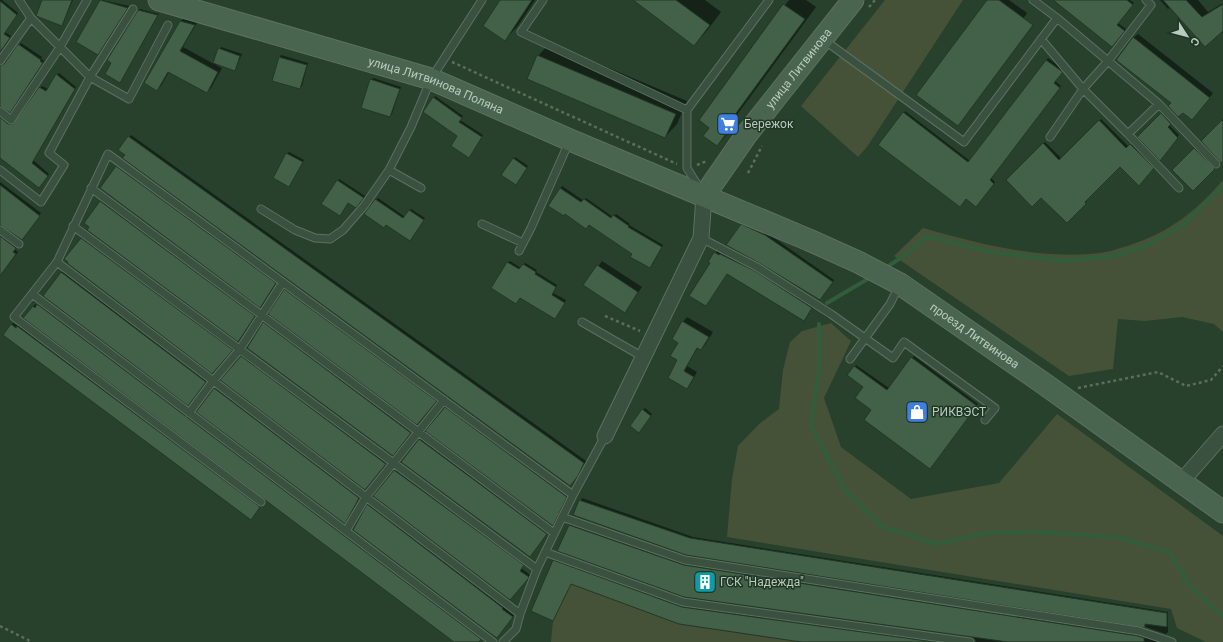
<svg xmlns="http://www.w3.org/2000/svg" width="1223" height="642" font-family="Roboto,sans-serif">
<rect width="100%" height="100%" fill="#27412c"/>
<path fill="#465237" d="M885 0H963L867 147 858 157 801 106Z
M1223 180V332L1214 324 1182 317 1145 321 1118 319 1113 369 1069 376 894 256 923 228C980 244 1040 260 1100 253 1107 252 1114 250 1120 248 1164 236 1194 214 1223 180Z
M831 323 851 341 824 398 841 447 911 499 999 483 1057 414 1223 536V642H1206L1177 628 1171 609 727 537 732 479 738 446 759 424 779 409 783 370 790 342 802 331Z
M571 583 801 642H551L553 621Z"/>
<path fill="#0007" d="M0 0H2L18 13 5 32 11 36 0 52Z
M43 0H73L62 25Z
M102 0 129 6 100 52 101 1Z
M502 0H535L517 27 505 39Z
M635 0H705L721 12 706 32 694 45Z
M789 0H806L816 7 734 119 738 121 729 133 717 145 711 128 700 120Z
M988 0H1009L1027 13 1016 30Z
M1057 0H1130L1134 3 1118 23 1126 29 1114 44Z
M1160 0H1198L1208 12 1223 3V34L1221 31 1171 7 1168 9Z
M140 9 159 14 121 80 139 11Z
M185 17 198 21 183 47 214 64 221 47 242 54 235 70 216 63V65L222 68 211 88 207 92 169 72 161 86 157 90 180 22Z
M1138 34 1213 93 1196 115 1183 111 1172 103 1133 38Z
M21 43 42 57 41 58 44 61 12 110 0 105V63L2 65 6 63Z
M550 43 687 101 677 124 665 137 538 56Z
M281 55 308 63 302 86 300 88 280 57Z
M1048 58 1064 70 1055 81 1061 86 991 178 995 182 978 204 904 113 905 111 970 161Z
M59 73 76 87 33 160 49 174 41 185 0 156V114L10 122 15 123 40 88 42 86 48 89Z
M373 78 401 87 392 114 390 116 371 80Z
M435 96 463 116 460 120 483 135 470 155 434 98Z
M1163 112 1172 122 1169 125 1179 135 1162 157 1139 137Z
M1101 119 1129 147 1133 143 1155 166 1139 185 1120 166 1086 200 1087 201 1067 222 1041 197 1007 180 1045 142 1062 159Z
M131 135 586 461 579 473 120 150Z
M1197 147 1216 166 1193 189 1174 170Z
M289 152 304 160 289 186 287 154Z
M515 157 528 166 518 182 514 159Z
M119 165 277 281 262 305 260 307 117 167Z
M339 179 365 196 357 205 338 181Z
M0 182 41 213 24 237 0 224Z
M562 186 584 201 586 198 613 217 616 214 630 224 629 225 663 245 652 265 589 224 549 205Z
M378 198 405 217 411 209 425 218 412 238 386 224 376 200Z
M103 200 256 314 238 341 101 202Z
M743 223 767 233 834 280 822 297 741 225Z
M0 233 17 246 14 249 18 252 0 276Z
M83 237 234 348 212 373 81 239Z
M717 251 721 254 723 252 756 270 813 306 805 318 711 263Z
M510 261 521 268 525 263 537 270 536 272 557 285 553 293 566 300 557 316 508 263Z
M602 261 642 287 625 311 585 285Z
M64 270 207 379 190 403 45 296Z
M287 288 438 399 419 422 285 290Z
M40 303 482 637 478 642H456L25 318 35 304 37 306Z
M687 317 713 332 705 345 701 349 698 347 687 366 697 372 691 383 687 388 679 360 683 322Z
M266 321 412 431 394 453 264 323Z
M13 323 18 326 20 325 261 505 252 517 12 325Z
M243 355 387 462 367 487 222 380Z
M914 356 978 404 931 466 872 410 865 386 855 367 856 365 889 388Z
M217 387 361 496 346 521 198 412Z
M447 406 568 494 554 523 445 408Z
M645 408 652 414 641 430 643 410Z
M422 438 548 532 531 554 402 462Z
M397 469 525 563 521 568 530 575 511 597 375 496Z
M582 498 693 537 1168 612V632L1166 634 1140 625 686 554 574 515Z
M370 503 504 605 503 606 514 615 499 634 354 529Z
M571 523 686 563 1140 634 1163 642H976L975 639 971 636 684 596 569 525Z
M556 559 685 605 947 642H808L571 583 553 619 554 561Z"/>
<g fill="none" stroke-linecap="round" stroke-linejoin="round">
<path stroke="#325d3a" stroke-width="4" d="M884 269 908 253 926 237 948 241 989 252 1065 261 1114 256 1145 246 1183 225 1223 186
M827 303 871 277
M819 324V371L811 425 844 489 883 527 938 544 985 533 1043 532 1116 537 1169 552 1189 585 1223 617"/>
</g>
<path fill="#436049" stroke="#223826" d="M42 0H72L62 26 36 16Z
M100 0 128 8 98 55 76 42Z
M500 0H532L505 41 483 26Z
M633 0H676L710 25 694 46Z
M987 0H999L1033 25 958 126 916 95Z
M1053 0H1127L1133 5 1117 25 1125 31 1112 47Z
M1163 0H1186L1202 17 1223 4V31L1205 47Z
M0 1 17 15 4 34 10 38 0 52Z
M783 4 805 19 723 131 726 134 717 146 703 136 709 128 699 120Z
M138 10 158 15 120 83 105 74 111 63 107 60Z
M180 21 195 25 180 51 218 72 207 93 168 72 157 91 144 83Z
M1133 37 1210 98 1192 120 1183 113 1178 117 1168 106 1171 103 1116 60Z
M18 44 41 60 40 61 43 63 10 113 0 106V66L4 64Z
M218 48 240 56 235 71 213 63Z
M537 55 676 114 665 138 527 79Z
M279 57 307 65 300 89 272 81Z
M1046 60 1063 72 1054 83 1060 88 990 180 994 184 976 207 966 199 960 207 878 145 903 112 968 162Z
M56 74 75 89 32 163 48 176 39 188 0 158V117L8 124H13L39 87 46 91Z
M370 79 400 89 390 117 361 108Z
M433 97 462 118 459 122 482 137 469 158 451 146 457 136 423 112Z
M1161 113 1171 124 1168 127 1178 138 1160 161 1137 137Z
M1223 119V161L1221 163 1201 141Z
M1099 120 1126 148 1130 144 1154 168 1139 186 1120 167 1085 202 1086 204 1067 223 1041 198 1032 207 1006 180 1043 143 1059 160Z
M128 136 584 463 578 476 570 486 122 158 125 155 118 150Z
M1194 148 1215 169 1193 191 1172 170Z
M286 153 303 162 289 187 273 178Z
M513 158 527 168 516 185 501 175Z
M116 166 276 283 260 308 100 188Z
M337 180 364 198 356 208 348 203 340 216 321 204Z
M0 185 40 216 22 240 0 225Z
M560 188 581 202 584 199 611 218 613 215 629 226 628 227 662 247 650 268 630 257 632 254 589 225 586 229 565 214 564 216 548 206Z
M375 199 403 218 409 210 424 220 410 241 386 225 384 228 364 214Z
M100 201 255 316 238 342 87 230 89 227 84 223Z
M741 224 765 235 833 282 820 300 759 263 726 245Z
M0 236 16 248 13 252 16 254 0 276Z
M81 238 233 350 212 374 67 263 68 262 64 259Z
M714 252 719 255 720 254 755 271 812 308 804 321 727 274 706 306 689 296 710 263 708 262Z
M507 262 519 269 523 264 536 272 535 274 556 287 552 295 565 303 555 319 520 298 516 304 491 288Z
M597 265 638 292 625 313 583 285Z
M61 272 206 382 188 406 43 296Z
M284 289 437 401 417 425 268 314Z
M37 304 481 639 479 642H454L23 318 33 306 35 308Z
M682 321 709 337 701 350 697 348 684 371 694 377 687 389 668 378 677 360 670 356 678 343 672 339Z
M263 322 411 433 393 456 247 348Z
M11 324 16 328 17 326 260 507 251 520 3 335Z
M241 356 386 464 365 490 220 380Z
M911 357 977 406 930 469 864 420 871 410 855 398 863 387 847 375 854 366 887 390Z
M214 388 359 498 345 524 196 412Z
M445 407 567 497 553 526 425 431Z
M642 409 651 416 639 433 630 426Z
M419 439 547 534 530 557 401 462Z
M394 470 524 565 520 571 529 577 528 579 510 600 373 496Z
M579 500 690 538 1167 613V627L1145 624V628L686 555 573 515Z
M367 504 503 608 502 609 513 617 497 638 487 631 353 530Z
M569 525 684 565 1138 636 1144 638V642H1008L684 597 557 551Z
M553 560 682 607 934 642H801L679 624 571 584 553 621 531 611Z"/>
<g fill="none" stroke-linecap="round" stroke-linejoin="round">
<g stroke="#5c7160" stroke-width="9">
<path id="lane" d="M543 0 521 32 687 110
M1033 0 1057 18 1108 61 1151 5 1146 0
M133 9 90 77 129 99 168 25
M1041 39 1083 89 1128 134 1159 104 1216 164
M824 40 964 142 1057 18
M0 61 31 18
M0 111 11 120 60 47 87 0
M1128 134 1179 188
M1050 137 1083 89 1108 61 1159 104
M0 170 41 202 64 165 49 153 90 77 31 18 19 0
M389 170 421 188
M91 188 554 533
M700 189 687 168V110L769 0
M261 209 295 230 315 238 330 239 343 230 364 206 389 170 411 127 431 79 482 0
M482 224 523 243
M73 226 537 569
M0 230 19 244
M701 238 757 267 831 314 893 358 904 342 995 408 985 420
M519 251 531 228 569 142
M57 262 520 614
M32 294 493 642
M582 322 643 357
M850 359 890 304 899 286
M189 413 213 381 240 349 283 282
M261 502 14 317 57 262 108 154 573 495
M562 517 685 560 1139 631 1172 642
M346 531 366 497 444 400
M545 552 683 602 970 642
M503 642 516 629 520 614 537 569 573 495 605 436"/>
</g>
<g stroke="#5c7160" stroke-width="17">
<path id="street" d="M605 436 701 238 704 196
M1181 482 1223 434"/>
</g>
<g stroke="#5c7160" stroke-width="23">
<g id="secondary">
<path id="s1" d="M159 0 431 79 570 140 809 240 858 262 900 284 1043 383 1223 512"/>
<path id="s2" d="M704 196 747 134 853 0"/>
</g>
</g>
<path stroke="#5d6e58" stroke-width="2.5" stroke-dasharray="3 3" stroke-linecap="butt" d="M869 7 875 0
M452 62 677 164
M697 165 707 161
M748 173 762 146
M605 316 640 331
M1078 388 1158 372 1186 386 1211 380 1223 366
M0 626 32 642"/>
<use href="#lane" stroke="#3b513f" stroke-width="7"/>
<use href="#street" stroke="#3b513f" stroke-width="15"/>
<use href="#secondary" stroke="#49644f" stroke-width="21"/>
</g>
<defs>
<g id="supermarket-square" transform="scale(1.15)"><rect x="-9" y="-9" width="18" height="18" rx="4" fill="#3f7fe0" stroke="#203624"/><path d="M-6-5.5h2.5l.6 2H6L4.5 2H-2.5L-4.4-4H-6ZM-1.5 3.2a1.3 1.3 0 1 0 .1 0ZM3 3.2a1.3 1.3 0 1 0 .1 0Z" fill="#fff"/></g>
<g id="shop-square" transform="scale(1.15)"><rect x="-9" y="-9" width="18" height="18" rx="4" fill="#3f7fe0" stroke="#203624"/><path d="M-5-2.5h2.3a2.7 3.5 0 0 1 5.4 0H5L5.5 6h-11ZM-1.5-2.5h3a1.5 2.3 0 0 0-3 0Z" fill="#fff"/></g>
<g id="building-square" transform="scale(1.15)"><rect x="-9" y="-9" width="18" height="18" rx="4" fill="#0f9aa8" stroke="#203624"/><path d="M-4-6H4V6H1V3H-1V6H-4ZM-2.5-4.3h1.7v1.8h-1.7ZM.8-4.3h1.7v1.8H.8ZM-2.5-1h1.7V.8h-1.7ZM.8-1h1.7V.8H.8Z" fill="#fff"/></g>
</defs>
<g fill-rule="evenodd">
<use href="#supermarket-square" x="728" y="124"/>
<use href="#shop-square" x="917" y="412"/>
<use href="#building-square" x="705" y="582"/>
</g>
<g text-anchor="middle" dominant-baseline="central" stroke-width="3" stroke-linejoin="round" paint-order="stroke">
<g font-size="12" fill="#b8cbbc" stroke="#203624">
<text stroke="none"><textPath href="#s2" startOffset="159">улица Литвинова</textPath></text>
<text stroke="none"><textPath href="#s1" startOffset="290">улица Литвинова Поляна</textPath></text>
<text stroke="none"><textPath href="#s1" startOffset="886">проезд Литвинова</textPath></text>
</g>
<g font-size="12" fill="#b8cbbc" stroke="#203624" text-anchor="start">
<text x="744" y="124">Бережок</text>
<text x="932" y="412">РИКВЭСТ</text>
<text x="720" y="582">ГСК "Надежда"</text>
</g>
</g>
<g transform="translate(1187 36) rotate(126)" stroke="#203624" stroke-width="3" paint-order="stroke">
<path d="M0-3L7 15L0 10L-7 15Z" fill="#b8cbbc"/>
<text y="-6" font-size="11" font-weight="bold" text-anchor="middle" fill="#b8cbbc">С</text>
</g>
</svg>
